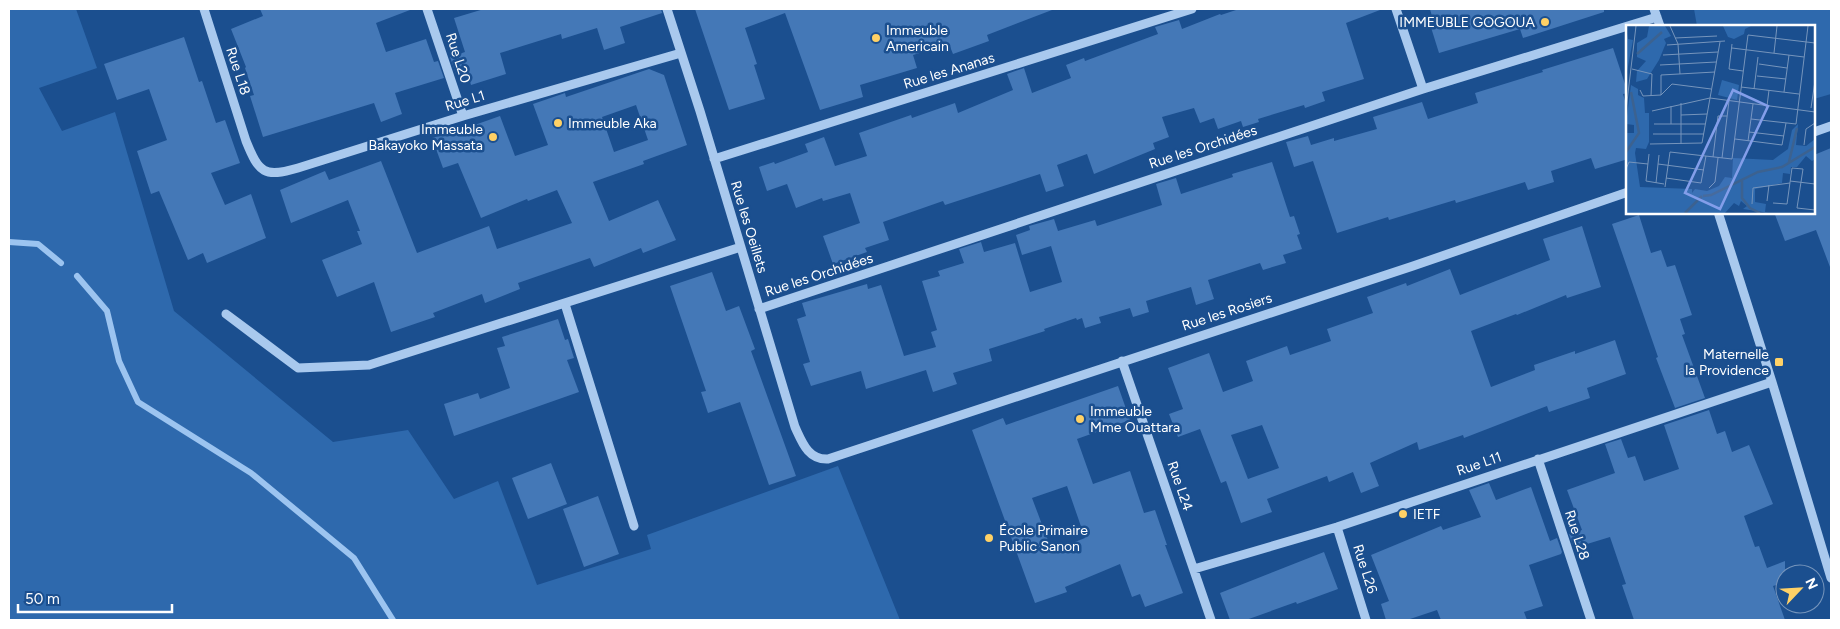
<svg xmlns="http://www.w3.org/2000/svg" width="1840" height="629" font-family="Figtree,sans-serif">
<rect width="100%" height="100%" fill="#1b4f8f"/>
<path fill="#2e69ad" d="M9 9H76L97 68 39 88 62 131 115 112 174 311 333 442 408 430 454 499 498 481 537 585 651 549 647 535 838 466 900 620H9Z
M1694 9H1831V94L1814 99V26H1697Z"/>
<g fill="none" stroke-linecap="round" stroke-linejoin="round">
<path stroke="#9cc4f0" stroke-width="6" d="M9 242 38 244 61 263
M77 276 107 311 119 361 138 402 251 473 354 558 393 620"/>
</g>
<path fill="#4478b7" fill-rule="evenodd" d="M260 9H410V10L376 23 386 52 426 39 434 62 438 61 444 78 395 93 402 114 381 122 374 103 263 137 250 96 254 95 245 68 246 67 231 29 263 16Z
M484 9H661L662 13 620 27 625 43 604 50 597 28 562 39 561 34 500 53 506 74 471 85 467 71 456 74 450 57 465 52 454 18Z
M695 9H1051L1052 10 987 35 989 41 953 54 949 44 913 55 917 68 860 85 863 97 820 110 785 13 745 28 757 64 754 65 765 99 729 110Z
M1239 9H1380V10L1346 23 1364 79 1322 92 1325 101 1305 108 1304 105 1258 119 1259 122 1243 127 1241 121 1218 129 1214 118 1200 123 1194 108 1162 117 1169 137 1153 143 1155 149 1094 174 1087 154 1057 165 1064 186 1046 192 1040 174 945 205 943 201 883 222 889 240 865 248 867 252 833 264 823 236 860 223 850 193 823 201 822 198 796 208 787 184 767 191 759 167 774 162 775 164 808 152 805 144 824 137 835 166 867 156 859 133 911 115 912 118 955 103 958 113 1013 90 1007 74 1024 68 1032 93 1071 78 1066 65 1084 58 1085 61 1158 34 1155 27 1179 20 1182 29 1220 14 1221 15Z
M1430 9H1604V12L1523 38 1520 29 1439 53 1429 21 1433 20Z
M184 37 199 82 202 81 216 123 225 120 240 163 211 173 225 205 251 194 266 238 207 263 203 253 188 260 159 191 151 194 137 151 167 140 149 89 117 100 104 64Z
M1613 48 1628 93 1623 94 1628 111V159L1595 169 1591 158 1551 171 1554 182 1528 190 1525 182 1456 203 1455 200 1389 220 1388 217 1337 233 1313 161 1294 167 1286 142 1308 136 1311 145 1334 138V141L1377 129 1373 117 1422 102 1428 119 1478 103 1475 93 1543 72 1542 70Z
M649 69 664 75 687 145 643 161 644 164 593 182 609 221 658 200 676 240 643 253 641 248 594 267 590 258 518 283 520 289 485 303 482 294 433 313 435 317 391 332 374 282 337 297 322 260 362 244 357 231H360L348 200 291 223 280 190 325 171 329 180 381 161 417 253 489 226 497 249 572 223 557 190 528 201 527 199 481 218 458 163 443 168 432 138 469 126V127L500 116 515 156 548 145 533 104 565 93 566 97ZM636 105 648 140 614 152 602 117Z
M1831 148V266L1830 267 1816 230 1785 241 1774 212H1814V155Z
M1272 162 1290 217 1294 216 1300 234 1297 235 1302 249 1283 255 1286 263 1263 270 1260 263 1208 280 1214 299 1196 305 1191 287 1146 301 1149 312 1133 317 1130 308 1099 317 1101 323 1085 328 1082 318 1077 320 1076 318 1044 329 1045 331 989 349 992 361 953 373 957 384 933 392 926 370 866 389 861 371 811 386 803 364 810 362 797 319 806 316 802 303 867 284 868 289 881 285 904 356 936 347 931 332 937 330 922 281 940 276 938 271 964 263 959 249 981 242 984 252 1015 243 1030 292 1062 282 1051 246 1022 255 1016 235 1030 230 1029 226 1054 219 1058 231 1095 220 1097 226 1162 205 1156 184 1176 178 1181 194 1233 177 1232 174Z
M1639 215 1651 253 1661 250 1667 267 1675 265 1692 315 1680 319 1685 334 1682 335 1705 398 1675 408 1656 358 1658 357 1612 224Z
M1582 226 1601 287 1567 298 1566 295 1517 315 1516 314 1471 331 1491 387 1535 370 1534 365 1575 351V354L1615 340 1626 374 1587 388 1590 398 1549 412 1547 406 1464 438 1463 435 1419 450 1417 442 1370 463 1379 486 1361 493 1353 472 1329 482 1327 476 1267 499 1272 512 1241 523 1226 481 1221 483 1200 429 1178 437 1169 414 1183 409 1168 368 1209 353 1223 392 1253 381 1246 361 1287 346 1290 355 1331 341 1327 329 1373 313 1367 297 1406 283 1407 286 1450 269 1460 295 1550 260 1543 239ZM1262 425 1279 468 1248 479 1231 435Z
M712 272 726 311 739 306 755 349 751 351 796 476 769 485 740 402 708 413 701 392 706 391 670 286Z
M558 319 565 340 568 339 574 358 567 360 579 392 454 436 444 404 478 393 480 399 510 388 497 348 505 346 502 337Z
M1118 386 1130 420 1077 439 1093 484 1130 471 1144 513 1155 510 1167 545H1165L1183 593 1145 607 1140 594 1132 597 1120 564 1065 587 1067 592 1035 603 972 430 1003 418 1006 425ZM1067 486 1085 538 1052 551 1032 498Z
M1709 410 1717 434 1725 431 1732 452 1749 445 1773 504 1744 516 1755 547 1759 546 1767 568 1785 561V582L1773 586 1785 620H1634L1622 585 1626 584 1610 537 1574 548 1569 534 1582 530 1567 490 1615 473 1605 444 1621 439 1628 458 1635 456 1644 481 1679 469 1664 425Z
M551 463 567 504 528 519 512 478Z
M1489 483 1496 500 1531 487 1550 541 1557 538 1562 552 1561 554 1529 565 1543 606 1524 612 1527 620H1441L1437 610 1407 620H1386L1381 604 1389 601 1371 555 1441 526 1443 530 1481 517 1469 490Z
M598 496 619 554 584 567 563 509Z
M1324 552 1338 589 1297 604 1296 602 1246 620H1230L1220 593Z"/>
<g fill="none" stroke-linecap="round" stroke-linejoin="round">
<path stroke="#a9c9ee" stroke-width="9" d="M204 9 246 141C259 173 264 178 298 168L463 116 681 53
M427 9 463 116
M667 9 700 111 795 427C802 442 808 460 828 459L1413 266 1628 192
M1396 9 1423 89
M1654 9 1660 26
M1814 132 1831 126
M714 159 1192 9
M1718 212 1772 382 1831 578
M565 304 634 526
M759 309 1423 89 1657 17
M226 314 298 368 369 365 741 247
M1122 361 1211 620
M1538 459 1591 620
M1337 527 1366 620
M1194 569 1337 527 1772 382"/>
</g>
<g fill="#ffd166" stroke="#1b4f8f" stroke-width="2">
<circle cx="1545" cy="22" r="5"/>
<circle cx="876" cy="38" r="5"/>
<circle cx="558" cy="123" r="5"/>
<circle cx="493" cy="137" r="5"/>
<rect x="1774" y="357" width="10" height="10" rx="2.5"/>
<circle cx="1080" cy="419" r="5"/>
<circle cx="1403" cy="514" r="5"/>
<circle cx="989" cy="538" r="5"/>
</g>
<g text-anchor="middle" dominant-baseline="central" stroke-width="5" stroke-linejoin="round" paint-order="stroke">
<g font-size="14" fill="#fff" stroke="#1b4f8f" text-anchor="start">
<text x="1535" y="22" text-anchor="end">IMMEUBLE GOGOUA</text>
<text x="886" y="30">Immeuble<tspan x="886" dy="16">Americain</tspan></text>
<text x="568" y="123">Immeuble Aka</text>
<text x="483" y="129" text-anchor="end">Immeuble<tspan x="483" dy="16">Bakayoko Massata</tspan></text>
<text x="1769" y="354" text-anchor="end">Maternelle<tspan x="1769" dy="16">la Providence</tspan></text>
<text x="1090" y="411">Immeuble<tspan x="1090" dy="16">Mme Ouattara</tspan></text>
<text x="1413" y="514">IETF</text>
<text x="999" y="530">École Primaire<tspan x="999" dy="16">Public Sanon</tspan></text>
</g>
<g font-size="14" fill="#fff" stroke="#1b4f8f">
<text transform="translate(458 58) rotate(72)">Rue L20</text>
<text transform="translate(238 71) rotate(72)">Rue L18</text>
<text transform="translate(949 71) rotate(-17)">Rue les Ananas</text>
<text transform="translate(465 101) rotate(-17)">Rue L1</text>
<text transform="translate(1203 147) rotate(-18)">Rue les Orchidées</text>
<text transform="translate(749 227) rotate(73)">Rue les Oeillets</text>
<text transform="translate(819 275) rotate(-18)">Rue les Orchidées</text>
<text transform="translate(1227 312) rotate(-18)">Rue les Rosiers</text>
<text transform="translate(1479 464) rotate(-19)">Rue L11</text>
<text transform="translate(1180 486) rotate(71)">Rue L24</text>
<text transform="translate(1577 535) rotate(72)">Rue L28</text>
<text transform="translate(1365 569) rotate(72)">Rue L26</text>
</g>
</g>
<g transform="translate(1626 25)">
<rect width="189" height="189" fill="#1b4f8f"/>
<path d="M23 1H39L45 11 38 14 40 18 33 35 21 54 10 57 11 46 20 36 11 32V18L21 12ZM97 1H125L119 4 118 9 108 14 102 12ZM0 3 2 14 7 15 0 52ZM96 55 113 60 111 75 92 70ZM5 60 12 64V70L18 73 19 88H23V117L20 124 10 123 9 128 14 162 66 164V168L69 164 81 166 93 161 99 152 106 153 107 133 147 135 151 132 162 124 166 105 172 99 170 120 180 121 189 114V134L186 136 180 131 171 142H165L164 149 157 148 156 158 129 164V177L140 179 139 187 143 188 117 184 121 181 115 176 113 181 108 178 99 188H0V108H8V100L0 99Z" fill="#2e69ad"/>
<path fill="none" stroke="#3c6290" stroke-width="2.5" d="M11 29 36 7M0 127 13 108 5 67M163 137 171 103M116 156V173L124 183 134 188M77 171 85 170 132 147 156 142 189 122M59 188 76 171"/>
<path fill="none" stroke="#7695bc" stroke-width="1" d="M44 1 52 19 54 49M49 13 91 11M106 19 103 44 117 46M41 20 99 16M106 23 178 32M148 28 151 1M37 30 92 27M133 39 161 43M34 40 90 37M6 44 26 49 25 71M131 51 160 54M115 62 173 69M128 64 132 32M14 65 17 71 35 70 46 59 85 64M158 67 163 30M35 70V50L89 47M55 78V119M45 81V99M141 81 143 65M185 83 189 56M0 85 10 1M26 86 84 73 189 87M55 90 81 89M125 94 170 99 182 1M28 99H79M123 107 158 111M27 109H78M109 114 156 120 160 98M122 116 127 79M24 119 76 118 94 17M178 120 180 104 189 98M23 129 20 156 38 159M87 132 92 91H101M96 133 103 76M32 139 78 145M0 144 3 137 22 139M177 144 171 183 189 185M40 153 75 158 80 131M164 156 189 159M30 158 33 130M39 162 44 127 106 134 122 10 189 18M83 163 89 157 92 133M141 176 143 160M147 178 161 179 166 143 177 144M126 179 127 163 164 158"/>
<path fill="#839eea" fill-opacity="0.15" stroke="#839eea" stroke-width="2.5" d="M107 65 142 81 94 184 59 168Z"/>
<rect width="189" height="189" fill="none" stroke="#fff" stroke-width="2.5"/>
</g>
<rect width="1840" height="629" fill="none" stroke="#ffffff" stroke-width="20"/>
<g transform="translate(1800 589) rotate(65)"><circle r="24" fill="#1b4f8f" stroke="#7695bc"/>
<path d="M0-4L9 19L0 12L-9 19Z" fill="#ffd166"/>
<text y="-8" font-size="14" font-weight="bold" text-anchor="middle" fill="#ffffff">N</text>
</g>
<path d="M18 604v8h154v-8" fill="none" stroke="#ffffff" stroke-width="2.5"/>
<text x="25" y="604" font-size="15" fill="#ffffff" stroke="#1b4f8f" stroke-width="4" paint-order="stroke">50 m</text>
</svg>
